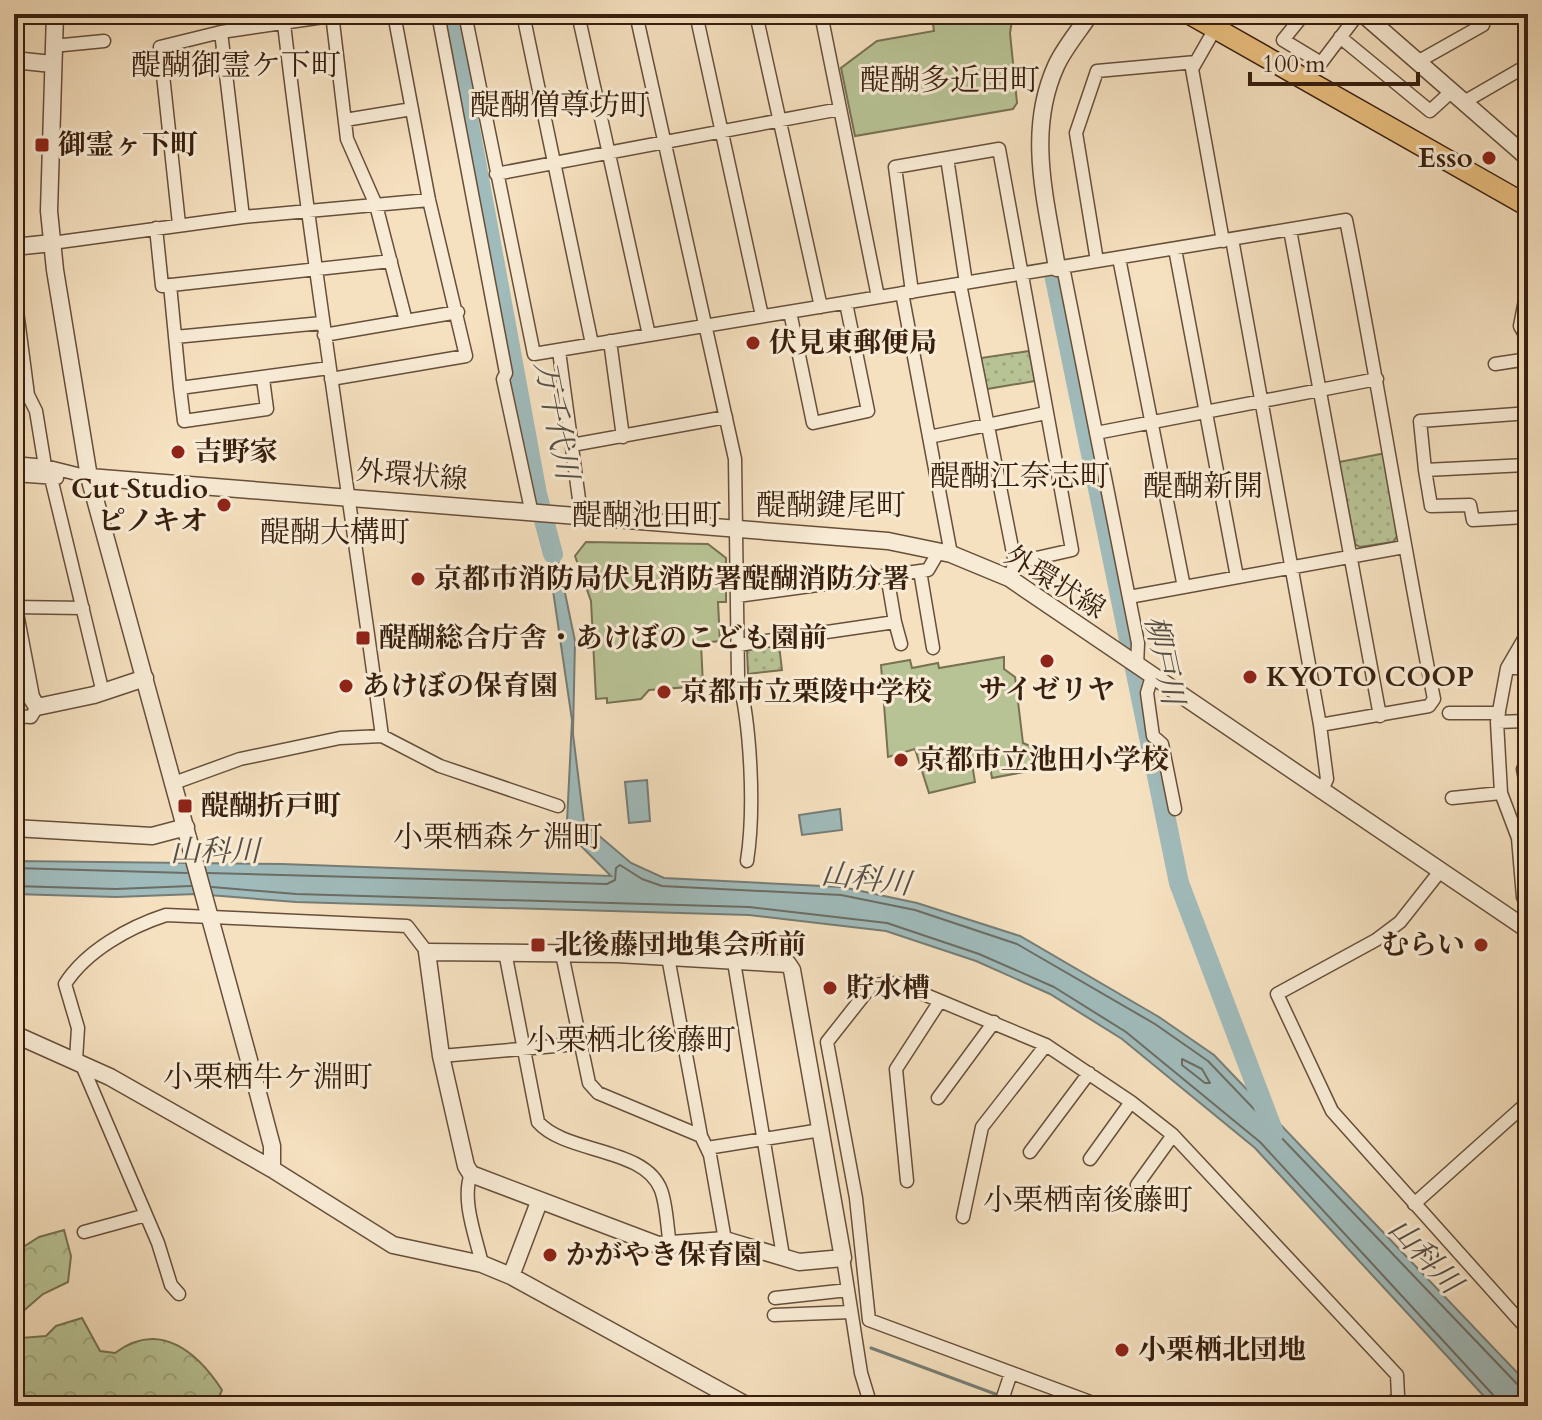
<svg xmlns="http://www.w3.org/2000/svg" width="1542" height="1420" font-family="Cardo,'Noto Serif JP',serif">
<defs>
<pattern id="grass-dots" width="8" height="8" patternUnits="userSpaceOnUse" patternTransform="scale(2)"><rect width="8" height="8" fill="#b8c395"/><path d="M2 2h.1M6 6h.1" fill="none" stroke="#9fa77f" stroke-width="1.8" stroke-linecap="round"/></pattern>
<pattern id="forest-crowns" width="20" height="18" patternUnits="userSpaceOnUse" patternTransform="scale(2)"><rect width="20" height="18" fill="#b8c395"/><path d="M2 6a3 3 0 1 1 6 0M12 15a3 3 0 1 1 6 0" fill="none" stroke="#9fa77f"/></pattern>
</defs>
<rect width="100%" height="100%" fill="#f5e0bf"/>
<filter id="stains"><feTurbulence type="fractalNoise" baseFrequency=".0025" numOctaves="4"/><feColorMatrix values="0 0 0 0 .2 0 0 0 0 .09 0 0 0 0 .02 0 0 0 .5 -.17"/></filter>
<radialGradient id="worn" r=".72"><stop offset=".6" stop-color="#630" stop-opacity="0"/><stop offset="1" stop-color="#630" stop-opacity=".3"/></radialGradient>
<path fill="url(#grass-dots)" stroke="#787152" stroke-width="2" d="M1029 351 1035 381 987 389 981 358Z
M1386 453 1398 535 1393 542 1360 547 1355 544 1339 462Z
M779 645 782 670 748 674 747 649Z"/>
<path fill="url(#forest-crowns)" stroke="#787152" stroke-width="2" d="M64 1230 71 1256 68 1282 43 1294 21 1313V1338L46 1336 56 1326 82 1318 100 1351 115 1353C160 1319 198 1353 222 1390L215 1406H14V1253L39 1237Z"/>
<path fill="#b8c395" stroke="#787152" stroke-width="2" d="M947 14H1013L1010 33 1017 103 1013 109 855 136 841 68 877 41 934 31 932 17Z
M586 542 708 544 726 558V602H718L720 641 701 643 703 686 649 690 641 699 607 703V698L596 699 591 601 575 556Z
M1004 657V669L1015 677 1023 743 1037 749 1040 769 992 778 989 761 972 764 975 782 929 793 915 749 888 757 881 665 910 660 912 668 938 663 939 668Z"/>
<path fill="#a0bbbb" stroke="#767d76" stroke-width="2" d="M487 217 575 641 573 734 584 823 631 863 664 878 842 887 917 903 1020 936 1159 1017 1214 1055 1528 1384V1406H1493L1255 1148 1122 1039 1050 994 976 961 886 931 749 915 296 902 196 894 116 897 14 894V861L282 864 611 876 578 843 567 822 572 720 544 529Z
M647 780 650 821 629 823 625 782Z
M840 809 842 830 802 835 799 815Z"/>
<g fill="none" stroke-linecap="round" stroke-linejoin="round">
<path stroke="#6c6d64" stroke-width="2" d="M14 868 187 873
M208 873 607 884 615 880 616 868 620 865 642 879 662 886 841 895 915 910 1017 944 1155 1024 1208 1061 1519 1386 1528 1389
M14 886 116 889 191 886
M212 887 296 894 749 907 887 923 979 954 1054 987 1126 1032 1260 1142 1495 1397 1498 1406
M1182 1059 1202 1069 1210 1083H1205L1182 1065Z"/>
<path stroke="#767d76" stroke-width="3" d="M871 1348 998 1395
M1008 1399 1027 1406"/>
<path stroke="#a0bbbb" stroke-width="20" d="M449 14 537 494 553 554
M1054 274 1179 883 1274 1133"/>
<g stroke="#674f3a" stroke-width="15">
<path id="minor" d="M332 14 347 139 376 205 406 321
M438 14 506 373 503 379 532 514
M465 14 534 354 1346 220C1378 380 1402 540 1434 699L1429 706 1320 725
M523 14 592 344
M578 14 649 335
M636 14 735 459 738 676C751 725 755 810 747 861
M696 14 762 316
M756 14 821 307
M821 14 878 297
M1304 14 1283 40 1321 63 1358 14
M1216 27 1192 69 1223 241
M221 32 243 217
M1340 37 1430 111 1452 91
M53 46 104 41
M1419 61 1483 25
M1464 102 1528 65
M345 120 412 109
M947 158 966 283
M496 174 840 109
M179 224 160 47 221 32 344 14
M156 228 162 286 391 261
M1290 230 1380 716
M1232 239 1320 725 1327 779 1321 792
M52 243 243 217 429 200
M1175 249 1237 577
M1119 258 1184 587
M1097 261 1076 133 1097 71 1196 62
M1063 267 1138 643 1137 666
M960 284 1015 563
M170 285 180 388 329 368
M1528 285 1520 326 1528 340
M14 288 28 395 36 411 45 466
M912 292 895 167 999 149 1072 550 1015 563 1009 578
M902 293 951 554
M790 312 813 423 868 411 846 303
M324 335 458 312
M175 337 322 323
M610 341 623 437
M559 351 581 514
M1495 364 1528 359
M331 379 466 356 429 200 394 14
M180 388 184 421 267 409 263 379
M1096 433 1377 379
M929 437 1046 413
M572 445 726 417
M14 463 45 466 89 477
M1528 465 1425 470 1431 506 1470 505 1473 520 1528 517
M1425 470 1420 421 1528 413
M14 475 57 478
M51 478 103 693
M920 571 933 648
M737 596 928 570 939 551
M1129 597 1404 547
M14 607 83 608
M895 622 901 644
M1528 632 1507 668 1497 722 1501 793 1518 838 1523 897 1528 906
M738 645 895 622 887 575
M1507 668H1528
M1152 676 1147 693 1153 736 1162 744 1175 809
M1449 713H1499
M14 716 31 717 37 707
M1497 722 1528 721
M382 736 440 766 558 806
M1528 769H1523L1528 795
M174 783 240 759 340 738 382 736C350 498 312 262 284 24
M1452 798 1501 793
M1441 870 1400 922 1376 940 1277 994 1332 1111 1528 1330
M1527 946 1528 945
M505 952 538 1122C566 1154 645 1147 661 1190 667 1206 667 1228 670 1245
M562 954 589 1083 598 1093 701 1136
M668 957 701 1136 710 1155 725 1240
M734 962 783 1256
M441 1056 578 1044
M76 1060 78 1028 65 984C86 951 129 927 166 915L407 926 427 952
M81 1063 158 1243 171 1285 179 1294
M938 1098 994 1022
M707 1148 821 1130
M1030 1152 1089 1073
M1090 1159 1131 1102
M471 1174C461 1200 476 1237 482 1264
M907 1181 896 1069 940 1001
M1137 1185 1173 1135
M1414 1204 1528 1102
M963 1217 982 1127 1046 1045
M84 1232 146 1215
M843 1258 861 1373 871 1406
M775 1298 848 1290
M774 1315 851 1312
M1000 1406 1011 1373
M1101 1406 869 1320 856 1198 827 1042 872 985 897 983 1046 1045 1131 1102 1173 1135 1397 1375 1398 1396 1390 1406"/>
</g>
<g stroke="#674f3a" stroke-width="19">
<path id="tertiary" d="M55 14 49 211 55 270 89 477 258 1093 272 1146V1169
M1363 14 1528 158
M14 60 52 64
M14 247 52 243
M1057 268C1046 200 1026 132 1056 66 1064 48 1079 31 1090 14
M89 477 888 541 951 554 1009 578 1528 930
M14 608 31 697 37 707 94 695 145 678
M14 828 152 836 186 827
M427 952 617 954 788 964 792 970 843 1258 799 1262 725 1240 658 1245 471 1174 466 1166 441 1056Z
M14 1034 110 1077 272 1169 393 1245 482 1264 511 1276 748 1406
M511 1276 539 1202"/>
</g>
<g stroke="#381f0e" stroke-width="23">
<path id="primary" d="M1190 14 1528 206"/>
</g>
<use href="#minor" stroke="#f8ebd5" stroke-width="12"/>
<use href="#tertiary" stroke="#f8ebd5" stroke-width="16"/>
<use href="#primary" stroke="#eac080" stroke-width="20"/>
</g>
<g fill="#8f2418" stroke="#f8ebd5" stroke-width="3">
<rect x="34" y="137" width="16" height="16" rx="4"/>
<circle cx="1489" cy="158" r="8"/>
<circle cx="753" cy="343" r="8"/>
<circle cx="178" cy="452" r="8"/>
<circle cx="224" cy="505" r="8"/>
<circle cx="418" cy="579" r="8"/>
<rect x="355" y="630" width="16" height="16" rx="4"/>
<circle cx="1047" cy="661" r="8"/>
<circle cx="1250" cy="677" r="8"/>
<circle cx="346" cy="686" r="8"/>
<circle cx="664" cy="692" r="8"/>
<circle cx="901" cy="760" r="8"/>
<rect x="177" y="798" width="16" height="16" rx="4"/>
<rect x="530" y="937" width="16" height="16" rx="4"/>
<circle cx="1481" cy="945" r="8"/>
<circle cx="830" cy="988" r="8"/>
<circle cx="550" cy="1255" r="8"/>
<circle cx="1122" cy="1350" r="8"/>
</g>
<g text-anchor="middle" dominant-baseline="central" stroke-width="6" stroke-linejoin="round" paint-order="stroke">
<g font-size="28" font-weight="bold" fill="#381f0e" stroke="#f8ebd5" text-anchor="start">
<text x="58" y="145">御霊ヶ下町</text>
<text x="1473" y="158" text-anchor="end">Esso</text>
<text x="769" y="343">伏見東郵便局</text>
<text x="194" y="452">吉野家</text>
<text x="208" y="489" text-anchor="end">Cut Studio<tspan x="208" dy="32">ピノキオ</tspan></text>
<text x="434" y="579">京都市消防局伏見消防署醍醐消防分署</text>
<text x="379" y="638">醍醐総合庁舎・あけぼのこども園前</text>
<text x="1266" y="677">KYOTO COOP</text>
<text x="362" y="686">あけぼの保育園</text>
<text x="1047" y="690" text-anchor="middle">サイゼリヤ</text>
<text x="680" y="692">京都市立栗陵中学校</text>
<text x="917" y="760">京都市立池田小学校</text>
<text x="201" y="806">醍醐折戸町</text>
<text x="554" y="945">北後藤団地集会所前</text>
<text x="1465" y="945" text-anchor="end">むらい</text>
<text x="846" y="988">貯水槽</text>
<text x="566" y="1255">かがやき保育園</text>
<text x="1138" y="1350">小栗栖北団地</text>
</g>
<g font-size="28" fill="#381f0e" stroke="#f8ebd5">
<text transform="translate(412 475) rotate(5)">外環状線</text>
<text transform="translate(1055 582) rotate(32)">外環状線</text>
</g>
<g font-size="30" fill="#381f0e" stroke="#f8ebd5">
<text x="236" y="65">醍醐御霊ケ下町</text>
<text x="950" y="80">醍醐多近田町</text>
<text x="560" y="105">醍醐僧尊坊町</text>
<text x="1020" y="476">醍醐江奈志町</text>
<text x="1203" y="486">醍醐新開</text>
<text x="831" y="505">醍醐鍵尾町</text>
<text x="647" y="515">醍醐池田町</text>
<text x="335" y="532">醍醐大構町</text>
<text x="498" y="837">小栗栖森ケ淵町</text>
<text x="631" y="1040">小栗栖北後藤町</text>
<text x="268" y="1077">小栗栖牛ケ淵町</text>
<text x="1088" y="1200">小栗栖南後藤町</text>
</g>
<g font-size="30" font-style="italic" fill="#574e42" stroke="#f8ebd5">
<text transform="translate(556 420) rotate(79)">万千代川</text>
<text transform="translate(1164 660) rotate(78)">柳戸川</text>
<text x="215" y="851">山科川</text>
<text transform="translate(866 879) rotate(7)">山科川</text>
<text transform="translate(1425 1256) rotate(47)">山科川</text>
</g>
</g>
<rect width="1542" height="1420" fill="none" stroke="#f5e0bf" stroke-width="48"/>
<rect x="16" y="16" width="1510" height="1388" fill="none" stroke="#381f0e" stroke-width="4"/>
<rect x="24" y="24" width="1494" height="1372" fill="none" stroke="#381f0e" stroke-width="2"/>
<path d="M1250 72v12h168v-12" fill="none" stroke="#381f0e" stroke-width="4"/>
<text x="1262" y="72" font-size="24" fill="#381f0e" stroke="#f8ebd5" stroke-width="6" paint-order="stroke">100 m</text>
<rect width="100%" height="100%" filter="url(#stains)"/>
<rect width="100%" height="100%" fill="url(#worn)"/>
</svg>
